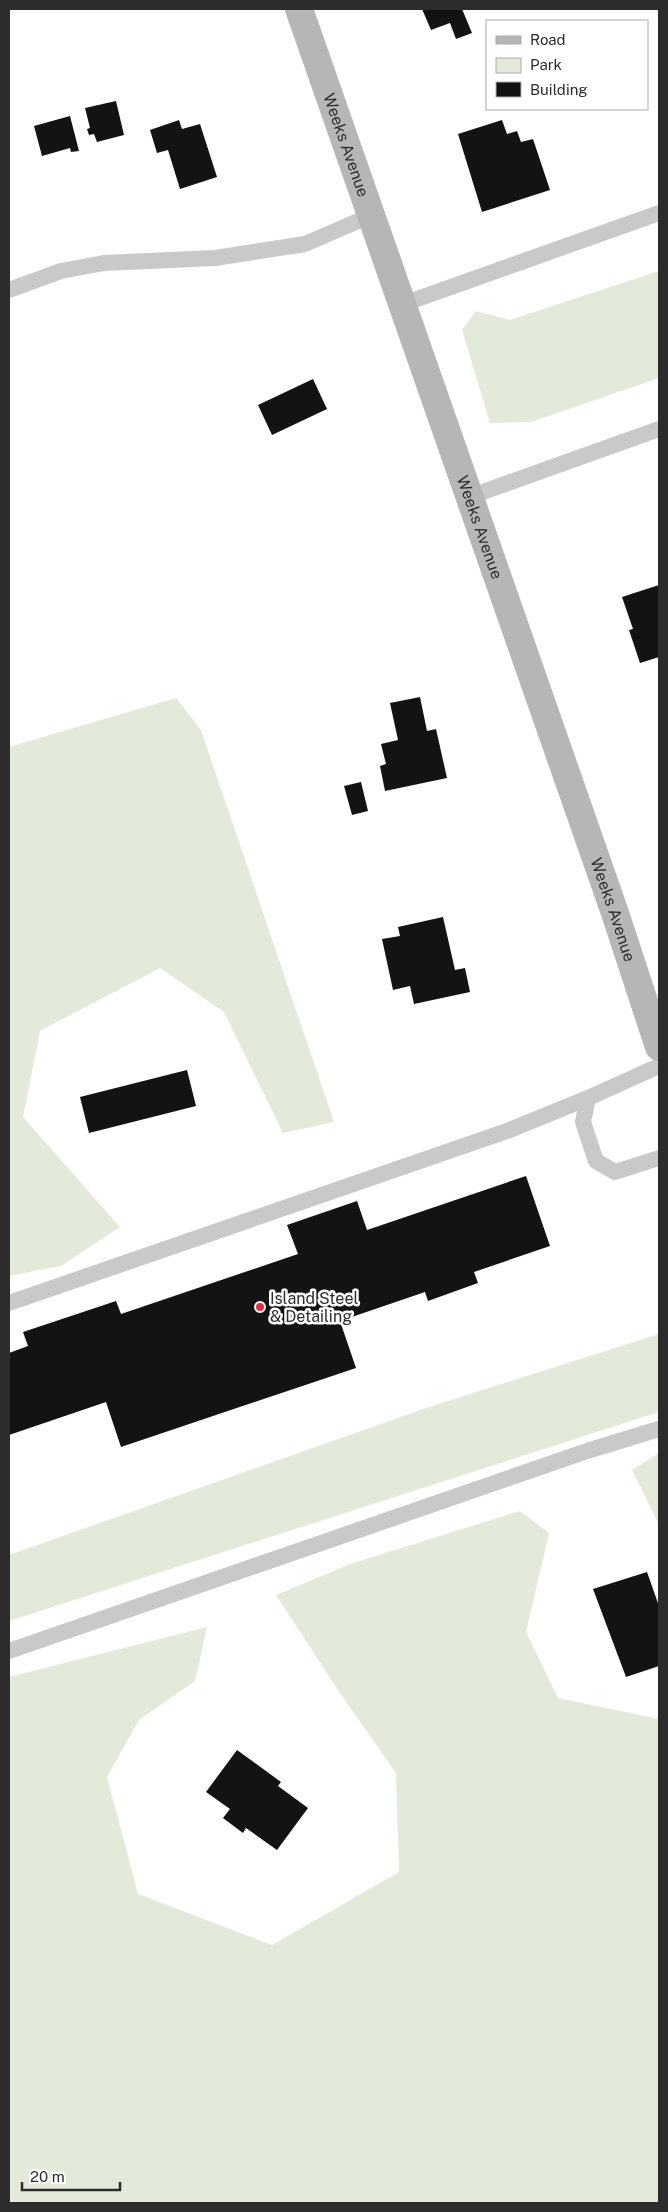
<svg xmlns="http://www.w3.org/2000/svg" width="668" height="2212" font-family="'Public Sans',sans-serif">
<rect width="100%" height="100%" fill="#fff"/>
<path fill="#e3ead9" d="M659 271V378L531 422 490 423 462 330 476 311 510 320Z
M176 698 201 730 334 1122 283 1133 224 1012 160 968 40 1031 23 1117 120 1227 61 1266 9 1276V747Z
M659 1334V1412L9 1621V1555L432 1406Z
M659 1453V1525L632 1470Z
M520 1511 549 1533 526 1632 558 1698 659 1719V2203H9V1677L207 1627 195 1681 139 1720 107 1777 138 1894 272 1945 399 1872 396 1773 338 1690 276 1595 353 1563Z"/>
<path fill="#131313" d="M422 9H462L472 33 456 39 450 23 431 30Z
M116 101 124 135 97 142 94 134 89 135 87 129 90 128 85 108Z
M70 116 79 151 71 152 70 148 42 156 34 126Z
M179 120 182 129 200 124 217 177 180 189 168 150 157 153 150 130Z
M502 120 507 134 517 131 521 142 533 139 550 190 482 212 458 134Z
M313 379 327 409 272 435 258 405Z
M659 585V657L640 663 629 630 633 629 622 597Z
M420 697 427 731 436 729 447 778 385 791 380 766 386 764 381 744 398 740 390 703Z
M361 782 368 811 352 815 344 786Z
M443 917 455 970 465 968 470 992 414 1004 410 986 393 990 382 939 400 936 398 927Z
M187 1070 196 1106 89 1133 80 1097Z
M526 1176 550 1246 474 1272 478 1283 428 1301 425 1292 340 1321 356 1368 121 1447 106 1402 9 1435V1353L28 1346 23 1332 116 1301 121 1314 298 1254 287 1225 357 1201 367 1230Z
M647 1572 659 1606V1666L626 1677 593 1589Z
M237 1750 281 1782 278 1786 308 1808 277 1850 246 1828 243 1833 223 1818 230 1809 206 1792Z"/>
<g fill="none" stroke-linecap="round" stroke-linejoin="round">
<path stroke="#c9c9c9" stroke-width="16" d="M9 290 61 271 104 263 215 258 305 244 372 215
M403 304 659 213
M469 497 659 429
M659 1066 588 1098 583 1122 596 1161 615 1172 659 1158
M9 1303 507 1131 588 1098
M9 1651 587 1451 659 1429"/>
<path stroke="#b6b6b6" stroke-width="28" id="s1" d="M299 9 615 913 659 1047"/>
</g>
<circle fill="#e32f44" stroke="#fff" stroke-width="2" cx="260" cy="1307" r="5"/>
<g text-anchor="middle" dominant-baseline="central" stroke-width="5" stroke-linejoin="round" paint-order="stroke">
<g font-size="16" fill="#2c2c2c" stroke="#fff">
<text stroke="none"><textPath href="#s1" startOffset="144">Weeks Avenue</textPath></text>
<text stroke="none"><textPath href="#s1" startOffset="549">Weeks Avenue</textPath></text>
<text stroke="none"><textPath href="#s1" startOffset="954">Weeks Avenue</textPath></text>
</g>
<g font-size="16" fill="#2c2c2c" stroke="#fff" text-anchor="start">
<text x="270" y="1298">Island Steel<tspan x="270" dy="18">&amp; Detailing</tspan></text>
</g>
</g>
<rect width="668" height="2212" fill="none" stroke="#2c2c2c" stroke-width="20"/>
<rect x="486" y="20" width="162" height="90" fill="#ffffff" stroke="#ababab"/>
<rect x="496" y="36" width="25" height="8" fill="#b6b6b6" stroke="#ababab"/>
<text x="530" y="45" font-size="15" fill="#2c2c2c">Road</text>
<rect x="496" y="58" width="25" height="15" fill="#e3ead9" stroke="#ababab"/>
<text x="530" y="70" font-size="15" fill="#2c2c2c">Park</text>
<rect x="496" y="82" width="25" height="15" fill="#131313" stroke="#ababab"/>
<text x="530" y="95" font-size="15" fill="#2c2c2c">Building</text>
<path d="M22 2182v8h98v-8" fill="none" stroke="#2c2c2c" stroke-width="2.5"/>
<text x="30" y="2182" font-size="15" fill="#2c2c2c" stroke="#ffffff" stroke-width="4" paint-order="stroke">20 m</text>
</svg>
